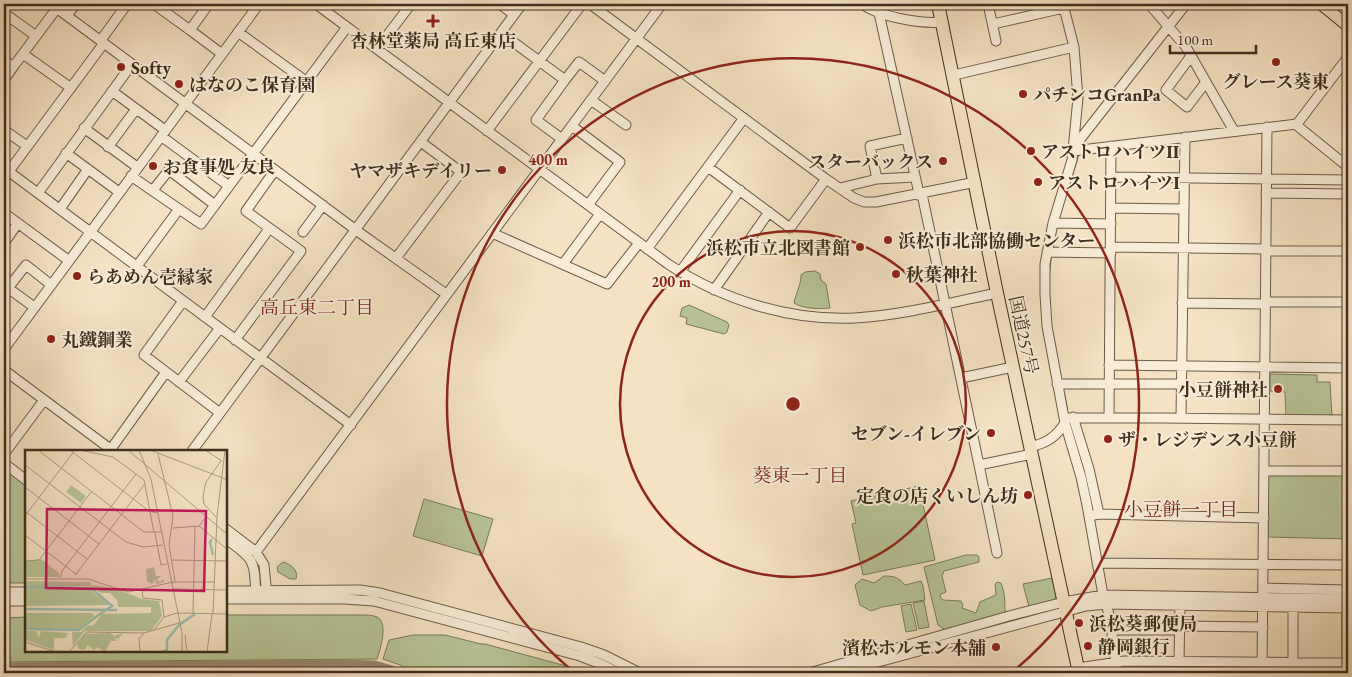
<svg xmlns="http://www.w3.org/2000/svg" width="1352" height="677" font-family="'EB Garamond','Noto Serif JP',serif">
<rect width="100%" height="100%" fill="#f4e2c2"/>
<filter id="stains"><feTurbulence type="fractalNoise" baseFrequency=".004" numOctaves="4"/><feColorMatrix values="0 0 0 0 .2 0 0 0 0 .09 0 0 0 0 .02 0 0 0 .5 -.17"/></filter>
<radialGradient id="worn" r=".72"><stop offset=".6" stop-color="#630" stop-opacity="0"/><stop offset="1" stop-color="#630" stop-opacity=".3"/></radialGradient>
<path fill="#b8c496" stroke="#7b7a5a" d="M815 271 820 274 821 280 826 284 830 308C819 309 803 309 794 303 796 292 801 286 801 275L805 272Z
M689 305 727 322 729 325 727 332 724 334 686 324 687 318 680 316 682 308Z
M1270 374 1317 375V382H1330L1332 417 1286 416 1285 392 1270 391Z
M4 467 26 484V583H4Z
M1268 472 1348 473V539L1268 537Z
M919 486 935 560 863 575 852 524 856 523 851 501Z
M424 499 493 519 482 556 413 536Z
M966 555H977L979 557V562L944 571 942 576 946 592 941 594 940 597 943 600 961 601 963 605 962 608 976 613 980 602 996 595 995 584 997 582 1001 583C1005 593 1005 603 1005 613L947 631 938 625 924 567Z
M283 562C290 564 299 570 296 579H290L278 572 277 567Z
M884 576C894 576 898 577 905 585L921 581 923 586 925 600 882 607 871 611 860 605 855 585 862 579 874 583Z
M1052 578 1057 596 1051 602 1029 607 1023 584Z
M924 601 929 627 919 629 913 603Z
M911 604 917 630 906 632 901 606Z
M226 615H361C366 615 373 615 377 617 389 623 380 650 377 659L4 662V618L26 617V651H226Z
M413 635H445L481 644H485L592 673H413L400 665 383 659 389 640Z"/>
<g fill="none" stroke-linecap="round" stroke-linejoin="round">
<path stroke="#768574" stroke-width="2" d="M1058 220 1078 156
M1049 275 1051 254
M1064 393 1067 409"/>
<path stroke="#998870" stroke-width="15" d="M4 670 341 667 374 668 391 673"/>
<g stroke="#6c5c47" stroke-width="11">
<path id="minor" d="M51 4 360 233 446 294
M154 4 190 30 208 5
M316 4 668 264C723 300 789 321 855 318 903 315 950 303 997 293
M500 4 514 15
M590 4 826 179 854 198 864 202H876L976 182
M862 4C880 17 920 24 943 22
M877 4 918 189V195
M988 4 996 41
M1063 4 1074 47 1078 98 1072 160 1053 223 1045 264V295L1047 326 1065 423 1081 477 1087 505 1103 595
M1149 4 1186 47 1234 131
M4 13 36 36
M67 15 76 4
M993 24 1064 8
M190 30 222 54
M238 32 307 82
M501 33 565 80 579 62 605 81
M101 40 127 4
M377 49 411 4
M23 54 71 88
M1191 56 1166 90 1187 107 1206 82
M4 60 13 67 57 8
M954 75 1074 47
M4 80 13 67
M112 91 165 130
M591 100 626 125
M1295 124 1348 167
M572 126 620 162 588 205
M84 128 137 167
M4 130 27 146
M487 131 582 4
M161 136 229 186
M562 139 536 120 565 80
M1076 146 1081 138 1186 4
M108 147 136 109
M1073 151 1297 124 1348 57
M66 153 119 192
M708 167 790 228 826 179
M4 168 351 425
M131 176 201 224 347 27
M1111 177 1348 180
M4 178 104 43
M877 179 915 177
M840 188 877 179 870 146 907 138
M153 190 169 170 215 205
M38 193 132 64
M1266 193 1348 194
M922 194 979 465 1032 454
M1111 208 1183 209
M60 209 88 169
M4 213 68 260
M1053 223 1111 224
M303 232 323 205
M492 233 607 284 639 243
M4 243 18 223
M1111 247 1266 249
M647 249 744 118
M1266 251H1348
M1047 252 1111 253
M396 258 461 172 421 142
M563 264 600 214
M137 266 179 209
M680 272 740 190
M714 290 769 212
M183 301 144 355 220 413
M1266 302H1348
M1182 303 1266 304
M34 307 8 288 26 265 50 284
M205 317 269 229
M235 340 301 251 246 211 275 170
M4 349 259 4
M1109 365 1348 368
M4 370 113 451
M961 378 1013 367
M179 382 220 328
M1057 384H1182
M1073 417 1089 469 1099 514 1094 515
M1064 418H1164L1348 420
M1109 418 1111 146
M1181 418 1185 137
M1030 447C1047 443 1056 437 1065 423
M111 449 166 372
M192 451 522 4
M4 454 44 400
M4 463 26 480
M979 465 997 553
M1264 471H1348
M1099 514 1264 518
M226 529 256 552 264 565 267 597
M226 539C256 560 254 561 256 596
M256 552 662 4
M1097 563 1348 565
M1263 588 1348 590
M226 591 360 590 380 593 581 647 604 655 640 673
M4 592H26
M226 599H344L374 601 580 656 601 664 619 673
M4 601H26
M1106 604 1110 618 1117 673
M1347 608V663
M1180 626 1263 627
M1112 630H1180
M1179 661 1180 606
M1293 662V607
M1078 668 1125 661 1348 663
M809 673 1009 616 1064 602 1103 595 1348 599
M837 673 1086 606 1106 604 1348 608
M1262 673 1267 127"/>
</g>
<g stroke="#3e2f1e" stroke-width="13">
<path id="major" d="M1321 4 1348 26"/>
</g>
<g stroke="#3e2f1e" stroke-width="14">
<path id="highway" d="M938 4 997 293 1079 673"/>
</g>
<use href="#minor" stroke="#f8ecd7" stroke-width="9"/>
<use href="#major" stroke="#f4e2c2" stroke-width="11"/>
<use href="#highway" stroke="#f4e2c2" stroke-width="12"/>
</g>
<g fill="none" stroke="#8f2418" stroke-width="2.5">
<circle cx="793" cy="404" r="173"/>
<path d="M575 673A346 346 0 1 1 1011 673"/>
</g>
<g fill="#8f2418" stroke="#f8ecd7" stroke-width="2">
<path d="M430.5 13.5h5v5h5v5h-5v5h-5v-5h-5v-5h5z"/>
<circle cx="1276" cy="62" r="5"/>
<circle cx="121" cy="67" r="5"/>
<circle cx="179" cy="84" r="5"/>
<circle cx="1023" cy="94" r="5"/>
<circle cx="1031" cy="151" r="5"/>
<circle cx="943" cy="161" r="5"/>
<circle cx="153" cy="166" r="5"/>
<circle cx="502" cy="170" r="5"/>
<circle cx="1038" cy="182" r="5"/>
<circle cx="888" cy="240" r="5"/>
<circle cx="860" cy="247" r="5"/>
<circle cx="896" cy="274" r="5"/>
<circle cx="77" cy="276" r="5"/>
<circle cx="51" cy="339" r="5"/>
<circle cx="1278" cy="389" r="5"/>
<circle cx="991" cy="433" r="5"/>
<circle cx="1108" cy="439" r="5"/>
<circle cx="1028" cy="495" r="5"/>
<circle cx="1079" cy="623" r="5"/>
<circle cx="1088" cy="646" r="5"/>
<circle cx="996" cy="647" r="5"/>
</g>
<g text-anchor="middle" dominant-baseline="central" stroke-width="4" stroke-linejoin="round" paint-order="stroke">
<g font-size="18" font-weight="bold" fill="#3e2f1e" stroke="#f8ecd7" text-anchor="start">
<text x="433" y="40" text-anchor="middle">杏林堂薬局 高丘東店</text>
<text x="131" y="67">Softy</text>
<text x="1276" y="81" text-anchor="middle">グレース葵東</text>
<text x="189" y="84">はなのこ保育園</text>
<text x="1033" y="94">パチンコGranPa</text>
<text x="1041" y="151">アストロハイツII</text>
<text x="933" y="161" text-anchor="end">スターバックス</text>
<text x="163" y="166">お食事処 友良</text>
<text x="492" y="170" text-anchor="end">ヤマザキデイリー</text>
<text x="1048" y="182">アストロハイツI</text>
<text x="898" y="240">浜松市北部協働センター</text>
<text x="850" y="247" text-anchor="end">浜松市立北図書館</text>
<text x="906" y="274">秋葉神社</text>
<text x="87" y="276">らあめん壱縁家</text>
<text x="61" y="339">丸鐵鋼業</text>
<text x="1268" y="389" text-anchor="end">小豆餅神社</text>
<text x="981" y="433" text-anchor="end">セブン-イレブン</text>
<text x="1118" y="439">ザ・レジデンス小豆餅</text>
<text x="1018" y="495" text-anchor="end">定食の店くいしん坊</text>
<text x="1089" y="623">浜松葵郵便局</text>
<text x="1098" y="646">静岡銀行</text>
<text x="986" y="647" text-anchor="end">濱松ホルモン本舗</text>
</g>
<g font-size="18" fill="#3e2f1e" stroke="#f8ecd7">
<text transform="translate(1024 335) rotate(78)">国道257号</text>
</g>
<g font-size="19" fill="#7a1f14" stroke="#f8ecd7">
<text x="317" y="307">高丘東二丁目</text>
<text x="800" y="475">葵東一丁目</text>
<text x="1181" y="509">小豆餅一丁目</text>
</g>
</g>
<g transform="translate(25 450)">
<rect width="202" height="202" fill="#f4e2c2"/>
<path d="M46 35 61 46 56 53 41 42ZM16 109 34 123V127H0V111ZM129 117 131 126H136L131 130 135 132 138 129 139 132 132 134 130 130 127 134 122 131 121 119ZM0 131 65 132 66 135 89 138 117 149 134 151 137 166 126 181H60L48 196 47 182H56L62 176 69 175 77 164 126 163V157H93L92 150 85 143H76L66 136H0ZM0 138 64 139 84 155 0 156ZM0 163H67L69 166 54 179 0 178ZM0 181H11L14 188 16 181 43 183 41 188H29V200L0 190ZM85 183 89 186 98 183 93 189 89 187 92 191H86L80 202 72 197 74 195 69 200 63 195 59 200 54 199 52 194 60 184Z" fill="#b8c496"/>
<path fill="none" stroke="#9cbeae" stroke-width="2.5" d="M187 89 185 92 188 105M0 137 66 138 87 156 68 169M0 159 92 160M0 179 54 180 68 169M137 202 142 200V190L154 175 170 164"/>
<path fill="none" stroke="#ab9a80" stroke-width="1" d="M13 0 119 82H136M45 0 124 61 133 63M55 0 88 7 119 30 129 83M103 0 203 85M114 0 126 29 157 183V202M125 0 203 30M180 0 197 11M133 4 148 66 144 95 150 131M0 15 101 92 118 97 138 95M0 37 74 94M0 61 62 109M0 66 50 0M191 67 179 54 178 46 181 32 196 11M174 76 203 100M148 78 174 76 182 66M130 83 136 115 142 114M0 85 52 125M146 110 203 111M0 111 14 110 67 41M51 124 119 35M35 128 37 121 111 24M0 129H63L103 142 148 132H189M117 139 118 148 137 150 139 167M147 139 203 140M168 163 170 76M188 164 192 66 200 0M128 181 139 167 152 163 203 164M160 185 162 202M0 192 31 202M44 202 62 182 119 183 154 173M115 202 114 189 119 183M182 202 187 164"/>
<path fill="#c2185b" fill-opacity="0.15" stroke="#c2185b" stroke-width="2.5" d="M22 59 181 61 179 141 21 138Z"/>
<rect width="202" height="202" fill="none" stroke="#3e2f1e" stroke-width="2.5"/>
</g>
<circle cx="793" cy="404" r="8" fill="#8f2418" stroke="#f8ecd7" stroke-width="2.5"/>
<g font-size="15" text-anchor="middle" font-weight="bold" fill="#8f2418" stroke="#f8ecd7" stroke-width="4" stroke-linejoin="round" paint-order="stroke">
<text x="548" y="165">400 m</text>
<text x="671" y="287">200 m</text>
</g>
<rect width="1352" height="677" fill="none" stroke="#f4e2c2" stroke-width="20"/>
<rect x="5" y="5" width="1342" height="667" fill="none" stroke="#3e2f1e" stroke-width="2.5"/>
<rect x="10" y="10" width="1332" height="657" fill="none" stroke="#3e2f1e"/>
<path d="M1170 45v8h86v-8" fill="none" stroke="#3e2f1e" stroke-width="2.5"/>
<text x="1177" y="45" font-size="15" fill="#3e2f1e" stroke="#f8ecd7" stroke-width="4" paint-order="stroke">100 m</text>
<rect width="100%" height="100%" filter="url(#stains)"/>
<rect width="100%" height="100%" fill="url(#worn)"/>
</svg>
